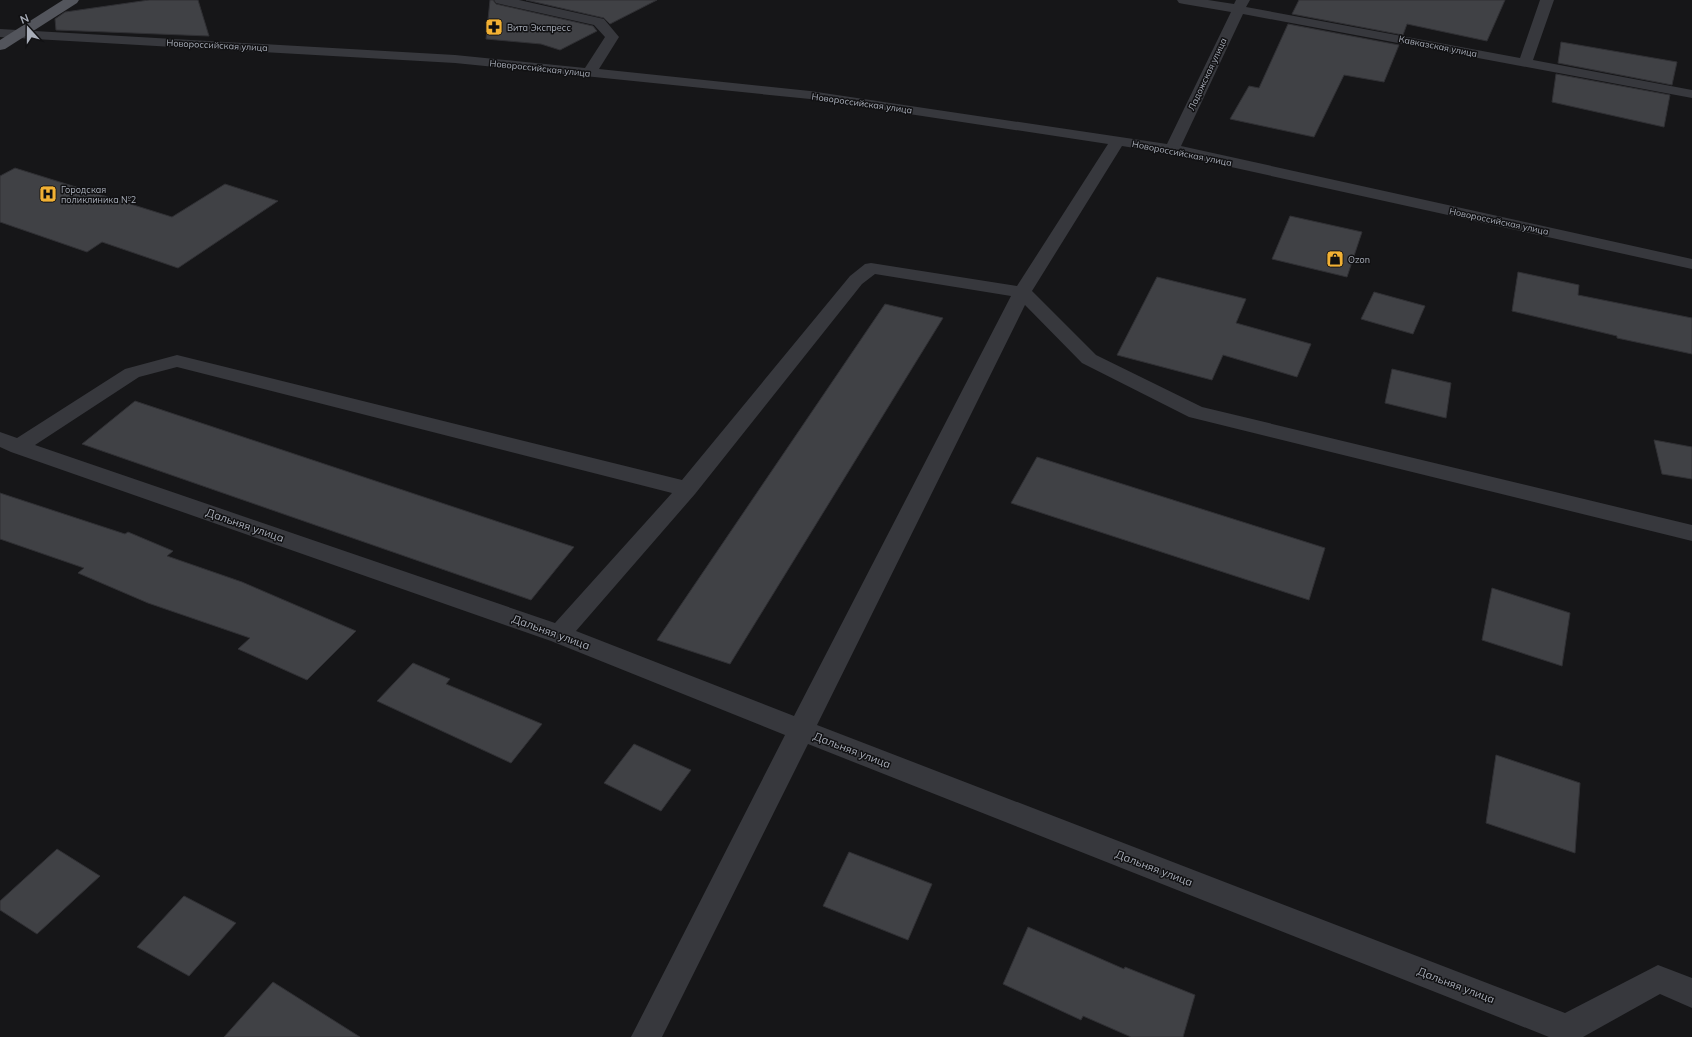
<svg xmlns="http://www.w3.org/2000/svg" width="1692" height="1037" font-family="Mulish,sans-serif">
<rect width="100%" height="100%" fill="#161618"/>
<path fill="#404145" stroke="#303034" d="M149 0H198L209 36 56 30 55 19 65 12Z
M490 0H493L496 4 593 26 597 31 560 50 541 44 486 39Z
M526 0H657L610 24 604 18Z
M1299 0H1505L1487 41 1407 24 1403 35 1292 14Z
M1288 24 1399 45 1384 82 1344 75 1314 137 1230 119 1249 86 1259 88Z
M1561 42 1677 62 1672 85 1558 63Z
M1556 74 1670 95 1664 127 1552 102Z
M15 168 172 217 225 184 278 201 178 268 102 242 87 252 0 222V176Z
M1290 216 1362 232 1347 277 1272 259Z
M1518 272 1579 285 1578 295 1692 318V354L1617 338V336L1512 311Z
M1157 277 1246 299 1236 323 1311 344 1297 377 1223 355 1212 380 1117 355Z
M1374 292 1425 306 1413 334 1361 319Z
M885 304 943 318 730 664 657 640Z
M1392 369 1451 383 1446 418 1385 403Z
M135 401 574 547 531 600 82 444Z
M1654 440 1692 447V479L1662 474Z
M1037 457 1325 548 1309 600 1011 503Z
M0 493 125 534 128 532 173 551 167 556 242 582 356 631 307 680 238 649 250 638 148 603 78 573 84 568 0 539Z
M1492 588 1570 613 1562 666 1482 640Z
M413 663 450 679 446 684 542 724 511 763 377 701Z
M634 744 691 770 661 811 604 783Z
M1496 755 1580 783 1575 853 1486 823Z
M57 849 100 876 37 934 0 910V901Z
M849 852 932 884 908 940 823 906Z
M184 896 236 923 189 976 137 947Z
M1028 927 1124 969 1125 967 1195 995 1183 1037H1131L1083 1016 1081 1020 1003 984Z
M273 982 360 1037H224Z"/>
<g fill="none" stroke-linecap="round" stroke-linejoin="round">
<path fill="#37383d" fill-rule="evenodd" d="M494 0H519L604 19 619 37 599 69 810 91 1167 144 1231 12 1184 4 1179 3 1177 0H1208L1234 4 1236 0H1250L1246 7 1520 58 1540 0H1554L1533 60 1692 90V98L1243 14 1181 146 1692 259V269L1172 154 1122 146 1032 291 1096 355 1202 407 1692 525V541L1189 417 1082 363 1025 305 817 725 1565 1013 1658 965 1692 978V1008L1660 994 1583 1037H1549L808 744 662 1037H631L785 735 551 641 11 452 0 447V432L17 438 125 369 177 355 682 480 850 276 865 264 871 263 1017 286 1108 144 810 99 455 63 0 37V29L455 55 585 68 605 37 594 25 496 3ZM875 274 1011 296 794 716 576 631 695 494 862 284ZM177 367 672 493 555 623 35 445 139 377Z"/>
<path fill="#53555c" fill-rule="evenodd" d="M63 0H79L77 3 5 49 0 50V40Z"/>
</g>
<defs>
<g id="pharmacy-square" transform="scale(0.9)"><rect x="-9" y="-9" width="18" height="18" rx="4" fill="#f2b134" stroke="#111113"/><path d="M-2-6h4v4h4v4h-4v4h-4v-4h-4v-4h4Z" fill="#111"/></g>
<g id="hospital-square" transform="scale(0.9)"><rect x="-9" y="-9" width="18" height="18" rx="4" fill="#f2b134" stroke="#111113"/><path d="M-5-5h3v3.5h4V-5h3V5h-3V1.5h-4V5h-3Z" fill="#111"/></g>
<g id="shop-square" transform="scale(0.9)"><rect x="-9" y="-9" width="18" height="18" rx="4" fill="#f2b134" stroke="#111113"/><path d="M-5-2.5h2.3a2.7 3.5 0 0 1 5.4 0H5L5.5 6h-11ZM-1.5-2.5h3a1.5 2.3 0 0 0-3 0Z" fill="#111"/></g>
</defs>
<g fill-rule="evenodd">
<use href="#pharmacy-square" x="494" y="27"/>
<use href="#hospital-square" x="48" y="194"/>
<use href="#shop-square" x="1335" y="259"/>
</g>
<g text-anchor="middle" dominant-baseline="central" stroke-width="3" stroke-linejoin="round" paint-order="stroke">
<g font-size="9" fill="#a8adb8" stroke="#111113" text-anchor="start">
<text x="507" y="27">Вита Экспресс</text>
<text x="61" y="189">Городская<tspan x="61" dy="10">поликлиника №2</tspan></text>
<text x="1348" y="259">Ozon</text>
</g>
<g font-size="9" fill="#a8adb8" stroke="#111113">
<text transform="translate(217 45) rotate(3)">Новороссийская улица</text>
<text transform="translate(1438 46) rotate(11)">Кавказская улица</text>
<text transform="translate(540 68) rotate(6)">Новороссийская улица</text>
<text transform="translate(1207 74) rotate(-65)">Ладожская улица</text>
<text transform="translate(862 103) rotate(8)">Новороссийская улица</text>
<text transform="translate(1182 153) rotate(11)">Новороссийская улица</text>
<text transform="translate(1499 221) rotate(12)">Новороссийская улица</text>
</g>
<g font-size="11" fill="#a8adb8" stroke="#111113">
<text transform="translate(245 525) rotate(19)">Дальняя улица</text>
<text transform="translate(551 632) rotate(20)">Дальняя улица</text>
<text transform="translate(852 750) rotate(21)">Дальняя улица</text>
<text transform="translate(1154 868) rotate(21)">Дальняя улица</text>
<text transform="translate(1456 985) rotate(21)">Дальняя улица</text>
</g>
</g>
<g transform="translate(28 28) rotate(339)" stroke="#111113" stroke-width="3" paint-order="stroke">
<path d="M0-3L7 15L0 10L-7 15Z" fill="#a8adb8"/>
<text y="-6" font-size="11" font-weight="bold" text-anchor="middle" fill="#a8adb8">N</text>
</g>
</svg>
